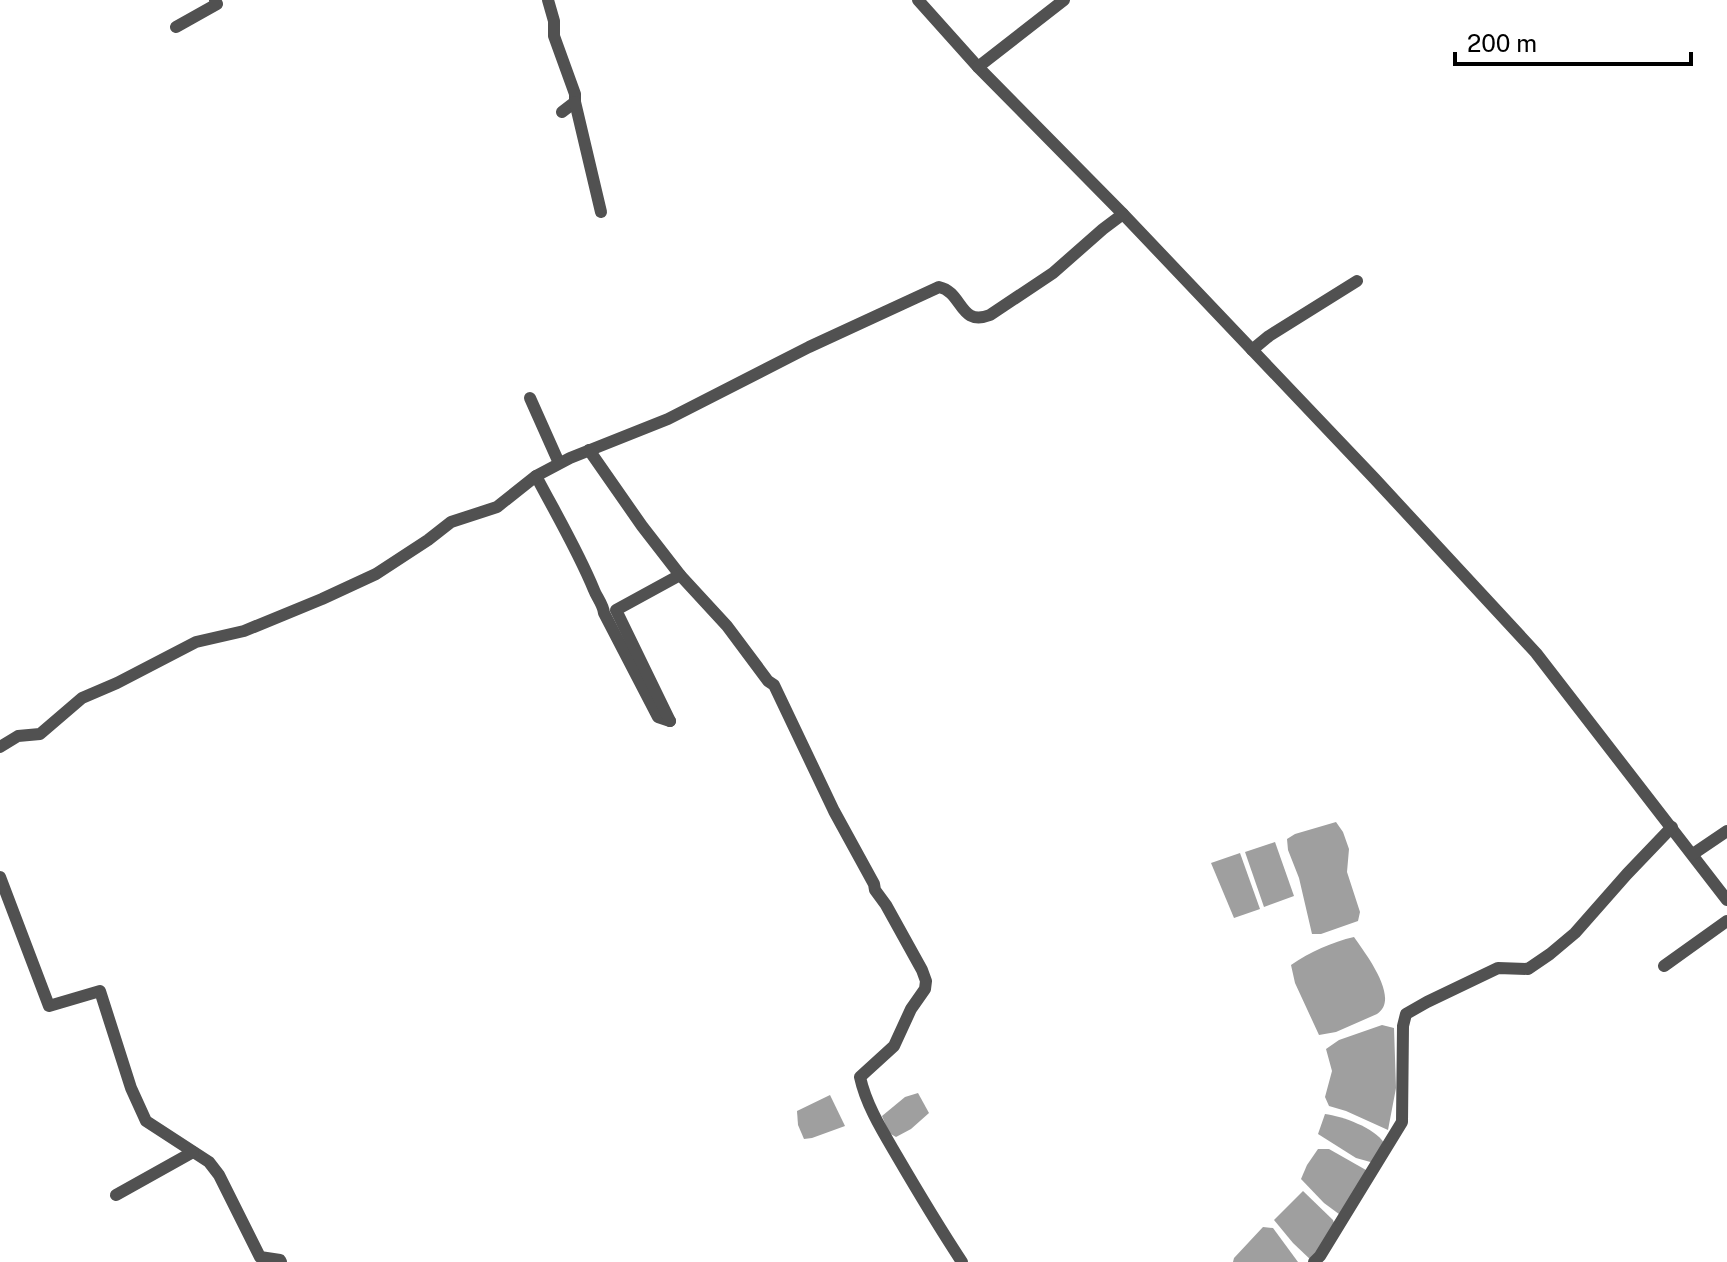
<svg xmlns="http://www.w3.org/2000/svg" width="1727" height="1262" font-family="'Public Sans',sans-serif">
	<rect width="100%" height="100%" fill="#fff"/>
	<!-- water -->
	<g fill="#9f9f9f">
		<path d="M 1336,822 L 1343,832 L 1349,849 L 1347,872 L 1360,912 L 1358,921 L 1321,934 L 1312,934 L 1299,878 L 1288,850 L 1287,839 L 1295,834 Z"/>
		<path d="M 1275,842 L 1294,896 L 1264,907 L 1245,852 Z"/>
		<path d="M 1240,853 L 1260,909 L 1234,918 L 1211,863 Z"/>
		<path d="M 1354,937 C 1365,953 1401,999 1377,1014 L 1336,1032 L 1319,1035 L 1295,983 L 1291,965 C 1310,952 1332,942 1354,937 Z"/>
		<path d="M 1382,1025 L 1394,1028 L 1396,1088 L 1388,1130 L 1346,1111 L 1329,1106 L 1325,1097 L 1332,1071 L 1326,1049 L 1339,1040 Z"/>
		<path d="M 918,1093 L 929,1113 L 911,1129 L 896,1137 L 889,1133 L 882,1116 L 905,1097 Z"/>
		<path d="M 830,1095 L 845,1126 L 812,1138 L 804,1139 L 798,1125 L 797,1111 Z"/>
		<path d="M 1325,1114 C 1342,1116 1375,1128 1384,1143 L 1374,1163 L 1356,1158 L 1318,1134 Z"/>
		<path d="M 1318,1149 L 1329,1149 L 1373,1174 L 1343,1217 L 1324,1203 L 1301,1179 L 1307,1165 Z"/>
		<path d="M 1303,1191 L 1333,1220 L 1337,1232 L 1313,1262 L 1293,1243 L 1274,1220 Z"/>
		<path d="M 1263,1227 L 1273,1228 L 1298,1262 L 1233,1262 L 1234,1258 Z"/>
	</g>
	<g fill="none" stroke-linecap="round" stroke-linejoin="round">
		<!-- minor -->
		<g stroke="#515151" stroke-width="12">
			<path d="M 548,0 L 554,21 L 554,36 L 575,94 L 575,102 L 562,112"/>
			<path d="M 918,0 L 978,67 L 1123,214 L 1374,478 L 1536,653 L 1727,900"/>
			<path d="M 176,27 L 217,4 L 215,0"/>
			<path d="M 978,67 L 1064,0"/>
			<path d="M 575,102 L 601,212"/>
			<path d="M 1252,350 L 1269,336 L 1357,281"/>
			<path d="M 530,398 L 559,463"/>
			<path d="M 589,450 L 642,526 L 680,575 L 727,626 L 768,681 L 774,685 L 834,811 L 874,884 L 875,890 L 886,905 L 922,970 L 926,981 L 925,989 L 911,1009 L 894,1046 L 860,1077 C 866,1105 883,1132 897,1156 C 918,1192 939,1227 962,1262"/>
			<path d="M 536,476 C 556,514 578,551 594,590 C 597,598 603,604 604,613 L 658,717 L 670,721"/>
			<path d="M 670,721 L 616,610 L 680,575"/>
			<path d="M 0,747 L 18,736 L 40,734 L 82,698 L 117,683 L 196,642 L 244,631 L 322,599 L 376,574 L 428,540 L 451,522 L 497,507 L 536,476 L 570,458 L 668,419 L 809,347 L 939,287 C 963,292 959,327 990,315 L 1053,273 L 1103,229 L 1123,214"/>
			<path d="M 1693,854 L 1727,831"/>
			<path d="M 0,877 L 49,1006 L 100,991 L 131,1088 L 146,1121 L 209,1162 L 219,1175 L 260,1257 L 280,1260 L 281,1262"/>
			<path d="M 1664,966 L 1727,921"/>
			<path d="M 116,1195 L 193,1152"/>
			<path d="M 1314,1262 L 1320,1256 L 1402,1122 L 1403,1026 L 1406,1014 L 1427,1002 L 1498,968 L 1528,969 L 1550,954 L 1575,933 L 1627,874 L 1672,827"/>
		</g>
	</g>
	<!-- scale -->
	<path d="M1455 52v12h236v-12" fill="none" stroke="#000000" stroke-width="4"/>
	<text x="1467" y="52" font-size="24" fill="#000000" stroke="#ffffff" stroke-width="6" paint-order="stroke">200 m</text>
</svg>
